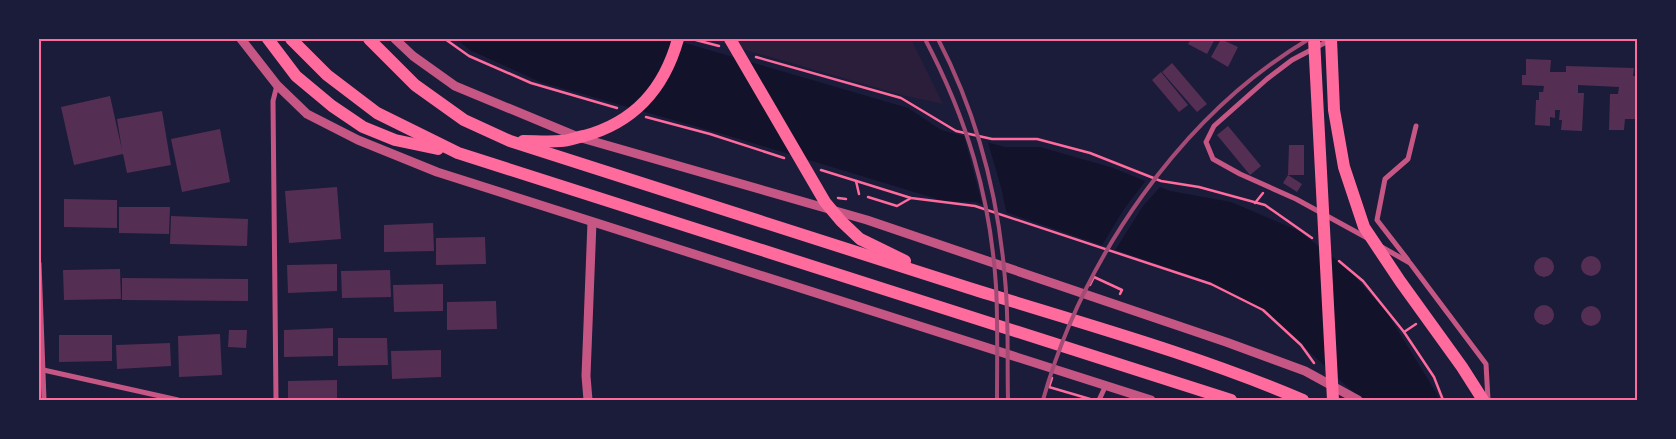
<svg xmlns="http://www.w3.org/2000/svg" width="1676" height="439" font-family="Lato,sans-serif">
	<rect width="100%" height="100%" fill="#1b1b3a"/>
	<!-- green -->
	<path fill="#2a1e3b" d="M 708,39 L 911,39 L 943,104 L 902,95 Z"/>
	<!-- water -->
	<path fill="#12122b" d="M 456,39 L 671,39 L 908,108 L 941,130 L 1005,147 L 1040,147 L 1113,168 L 1170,191 L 1231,202 L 1299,231 L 1349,270 L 1387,313 L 1437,394 L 1439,400 L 1357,400 L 1353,392 L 1263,309 L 1210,282 L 976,202 L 944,201 L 733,137 L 540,82 L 470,50 Z"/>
	<!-- pier -->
	<g fill="#1b1b3a">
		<path d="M 963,133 L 987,139 L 1001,187 L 1007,215 L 983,207 Z"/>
		<path d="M 1147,179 L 1162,185 L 1143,206 L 1114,252 L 1101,247 L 1124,209 Z"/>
	</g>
	<!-- building -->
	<g fill="#542f53">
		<path d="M 1191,39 L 1215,39 L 1207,54 L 1188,44 Z"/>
		<path d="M 1221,39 L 1238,47 L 1228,67 L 1211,57 Z"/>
		<path d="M 1526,59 L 1551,60 L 1550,72 L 1566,72 L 1566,66 L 1634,68 L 1633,76 L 1637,76 L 1637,119 L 1625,119 L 1624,130 L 1609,130 L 1610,94 L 1618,94 L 1619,87 L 1578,85 L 1578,93 L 1584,93 L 1582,131 L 1561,130 L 1562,120 L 1559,120 L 1560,110 L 1555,110 L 1555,118 L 1550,117 L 1550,126 L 1535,125 L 1536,100 L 1539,100 L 1539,92 L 1543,92 L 1544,86 L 1522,85 L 1522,75 L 1526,75 Z"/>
		<path d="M 1172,63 L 1207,104 L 1197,112 L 1162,72 Z"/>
		<path d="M 1161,72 L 1188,105 L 1179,112 L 1152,80 Z"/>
		<path d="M 110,96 L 122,150 L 117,119 L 162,111 L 171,165 L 127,173 L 123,154 L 74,165 L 61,107 Z"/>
		<path d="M 1228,126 L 1261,166 L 1250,175 L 1217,135 Z"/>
		<path d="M 220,129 L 230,182 L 182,192 L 171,139 Z"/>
		<path d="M 1289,145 L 1304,145 L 1304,175 L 1288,175 Z"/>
		<path d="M 1288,175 L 1302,184 L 1297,192 L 1283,183 Z"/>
		<path d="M 337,187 L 341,239 L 289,243 L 285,191 Z"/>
		<path d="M 64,199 L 117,200 L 117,228 L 64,227 Z"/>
		<path d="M 119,207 L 170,207 L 169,234 L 119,233 Z"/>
		<path d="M 171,216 L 248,219 L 247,246 L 170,244 Z"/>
		<path d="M 433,223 L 434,251 L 384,252 L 384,225 Z"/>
		<path d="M 485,237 L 486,264 L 436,265 L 436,238 Z"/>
		<circle cx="1591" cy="266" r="10"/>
		<circle cx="1544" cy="267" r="10"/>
		<path d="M 337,264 L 337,291 L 288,293 L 287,265 Z"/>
		<path d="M 120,269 L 121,299 L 64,300 L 63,270 Z"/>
		<path d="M 390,270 L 391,297 L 342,298 L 341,271 Z"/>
		<path d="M 122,278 L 248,279 L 248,301 L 122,300 Z"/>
		<path d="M 443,284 L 443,311 L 394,312 L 393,285 Z"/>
		<path d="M 496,301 L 497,329 L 447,330 L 447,302 Z"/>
		<circle cx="1544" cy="315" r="10"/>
		<circle cx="1591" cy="316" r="10"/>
		<path d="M 333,328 L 333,356 L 284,357 L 284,330 Z"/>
		<path d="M 229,330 L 247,330 L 246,348 L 228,347 Z"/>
		<path d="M 220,334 L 222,375 L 179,377 L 178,336 Z"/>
		<path d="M 59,335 L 112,335 L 112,361 L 59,362 Z"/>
		<path d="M 338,338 L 387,338 L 388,365 L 338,366 Z"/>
		<path d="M 170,343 L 171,366 L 117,369 L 116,345 Z"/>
		<path d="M 441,350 L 441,377 L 392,379 L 391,351 Z"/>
		<path d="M 337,380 L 337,400 L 288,400 L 288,381 Z"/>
		<path d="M 389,398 L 389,400 L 340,400 L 340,399 Z"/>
	</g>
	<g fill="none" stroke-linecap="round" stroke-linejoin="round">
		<!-- path -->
		<g stroke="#ff6b9d" stroke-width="2.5">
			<path d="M 445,39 L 469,56 L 531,83 L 617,108"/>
			<path d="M 692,39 L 719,46"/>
			<path d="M 756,57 L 901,98 L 956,131 L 992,139 L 1037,139 L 1090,153 L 1161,181 L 1199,187 L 1265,205 L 1312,238"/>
			<path d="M 646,117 L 710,134 L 784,158"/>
			<path d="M 821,170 L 911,198 L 975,206 L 1211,284 L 1263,310 L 1301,345 L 1314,363"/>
			<path d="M 856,181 L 859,194"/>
			<path d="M 868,197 L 897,206 L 911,198"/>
			<path d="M 838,198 L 846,199"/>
			<path d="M 1255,203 L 1263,193"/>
			<path d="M 1339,261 L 1363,281 L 1404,332 L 1434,377 L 1443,400"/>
			<path d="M 1090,285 L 1094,277 L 1122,290 L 1120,294"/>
			<path d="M 1404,332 L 1416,324"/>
			<path d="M 1052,378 L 1049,387 L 1090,399"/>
		</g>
		<!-- minor -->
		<g stroke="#c65784" stroke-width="5">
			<path d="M 1330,40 L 1292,60 L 1267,79 L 1214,126 L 1206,142 L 1213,159 L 1240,174 L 1296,199 L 1369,239"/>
			<path d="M 1380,246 L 1410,263 L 1486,364 L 1488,400"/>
			<path d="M 1408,260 L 1377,220 L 1385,179 L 1408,159 L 1416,126"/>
			<path d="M 39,263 L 44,400"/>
			<path d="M 39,369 L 178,400"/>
			<path d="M 276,400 L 273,101 L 277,85"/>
			<path d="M 1099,400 L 1106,385"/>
		</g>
		<!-- tertiary -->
		<g stroke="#c65784" stroke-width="9">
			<path d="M 241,39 L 277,85 L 307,114 L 358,140 L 437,172 L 1151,400"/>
			<path d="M 395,39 L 413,56 L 455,86 L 578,137 L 867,220 L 1226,342 L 1305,371 L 1358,400"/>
			<path d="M 588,400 L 586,376 L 592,222"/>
		</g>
		<!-- trunk -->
		<g stroke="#ff6b9d" stroke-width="12">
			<path d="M 268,39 L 296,76 L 332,106 L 363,127 L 395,140 L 438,149"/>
			<path d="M 291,39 L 327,75 L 377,113 L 458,153 L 1231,400"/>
			<path d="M 369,39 L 415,85 L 464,120 L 510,141 C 663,191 816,240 969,288 C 1081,323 1195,354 1303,400"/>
			<path d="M 730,39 L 825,202 L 841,221 L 860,239 L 905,261"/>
			<path d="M 1314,39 L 1333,400"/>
			<path d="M 1331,39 L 1334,110 L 1344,167 L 1364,227 L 1400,281 L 1462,367 L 1483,400"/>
			<path d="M 523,141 C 535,141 549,142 561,141 C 569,141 577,137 584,136 C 635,122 664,89 678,39"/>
		</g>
		<!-- rail -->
		<g stroke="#a44b75" stroke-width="4">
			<path d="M 925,39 C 967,119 990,195 996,286 C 998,324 997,362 997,400"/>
			<path d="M 938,39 C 977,114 998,194 1005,279 C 1009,319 1007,360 1008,400"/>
			<path d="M 1043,400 C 1083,258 1181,115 1309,39"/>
		</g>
	</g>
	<!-- border -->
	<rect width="1676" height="439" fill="none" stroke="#1b1b3a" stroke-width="80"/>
	<rect x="40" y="40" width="1596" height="359" fill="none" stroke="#ff6b9d" stroke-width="2"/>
</svg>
